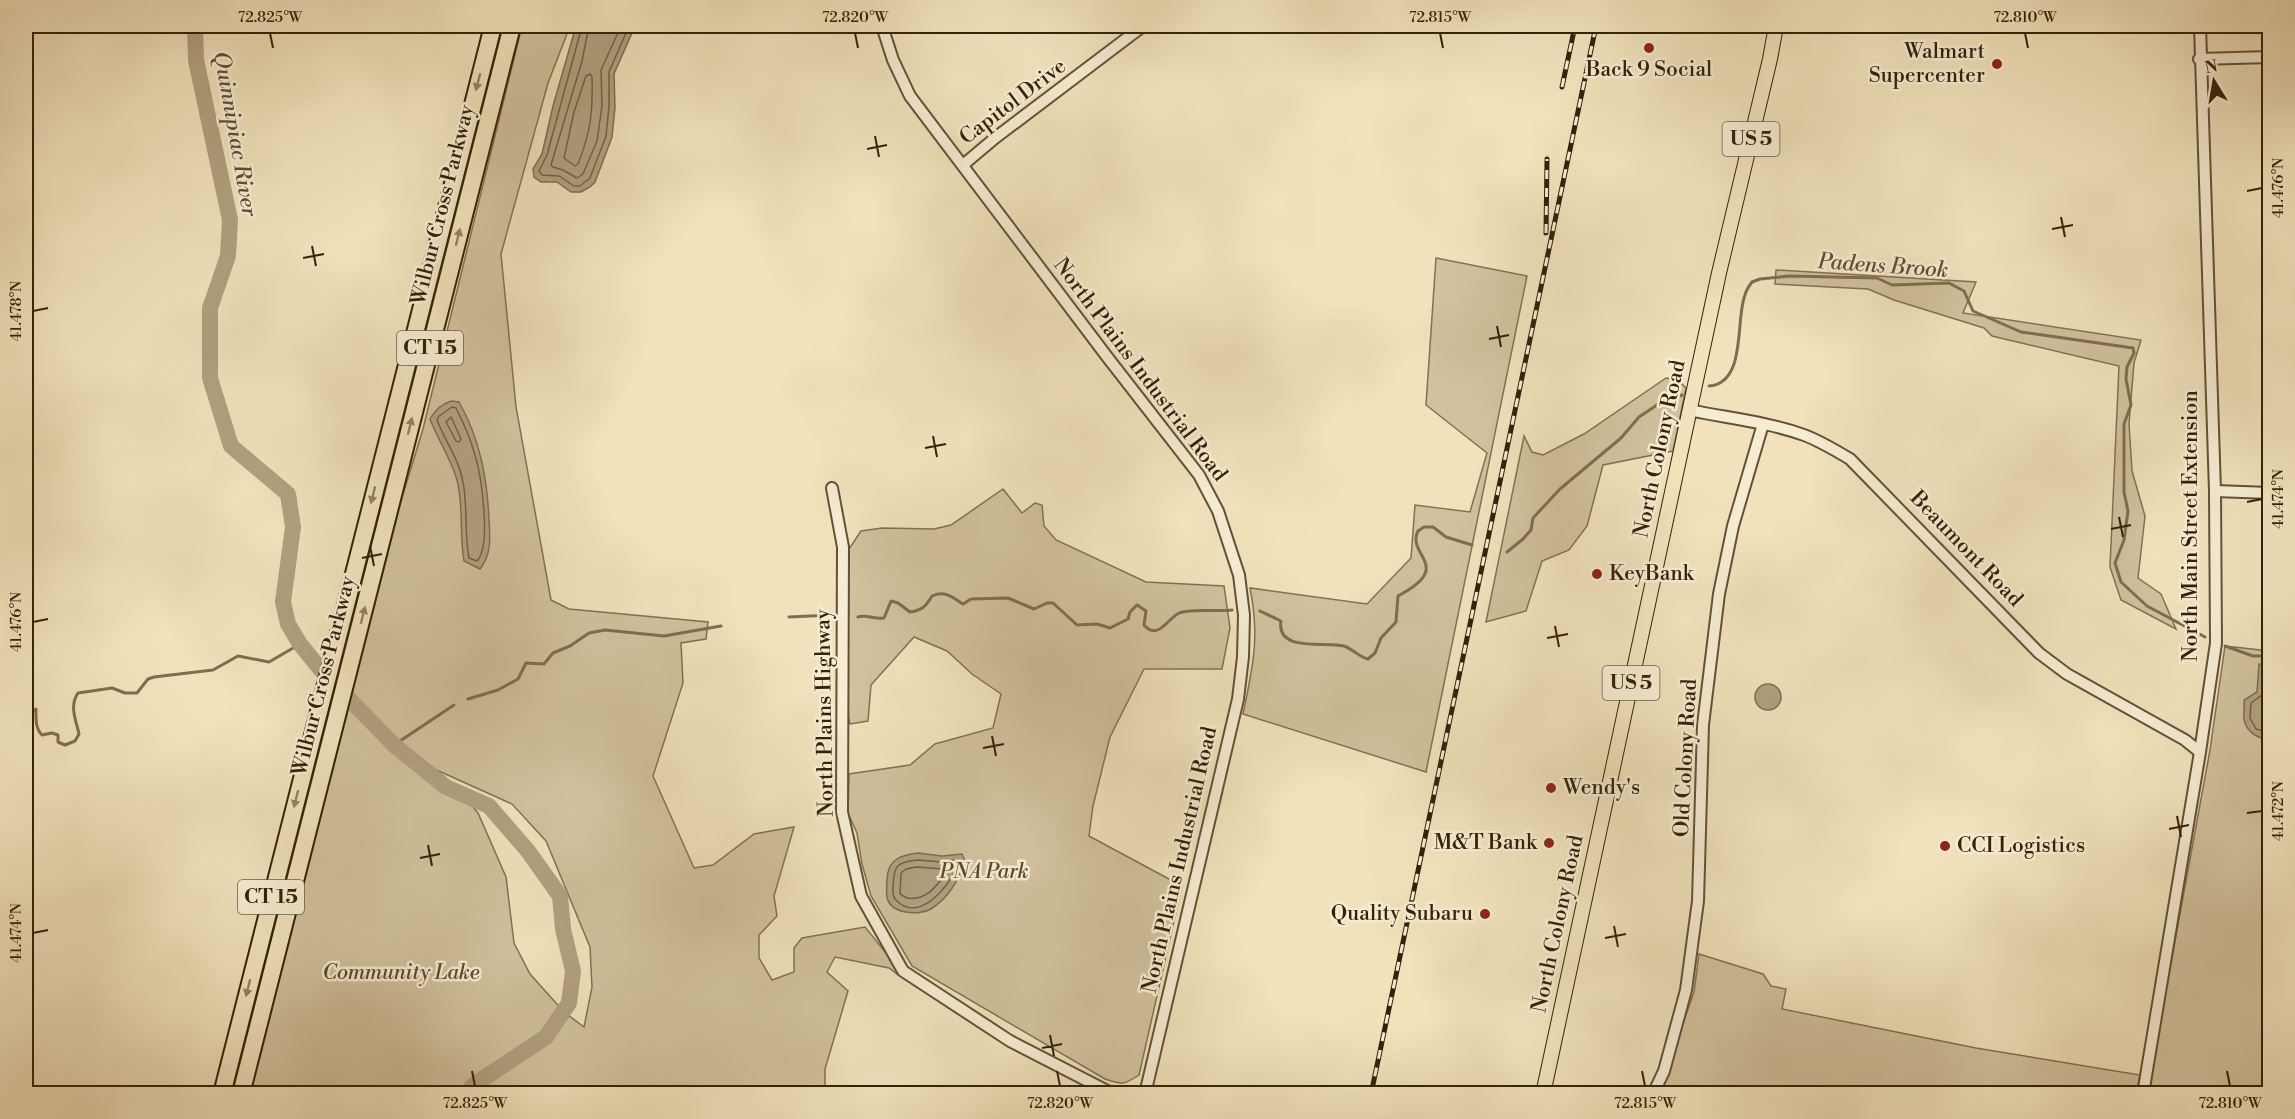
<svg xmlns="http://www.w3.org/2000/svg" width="2295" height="1119" font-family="'Libre Bodoni',serif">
	<rect width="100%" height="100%" fill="#f1e2bc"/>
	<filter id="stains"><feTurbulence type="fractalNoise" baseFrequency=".00333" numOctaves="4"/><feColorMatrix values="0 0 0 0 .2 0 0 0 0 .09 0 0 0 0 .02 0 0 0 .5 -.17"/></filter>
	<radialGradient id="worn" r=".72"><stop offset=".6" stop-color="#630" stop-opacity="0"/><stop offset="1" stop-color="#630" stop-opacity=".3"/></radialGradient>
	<!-- green -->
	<g fill="#d1c19d" stroke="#837152" stroke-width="1.5" fill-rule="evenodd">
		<path d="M 522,26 L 570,26 L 548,83 L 501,254 L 516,407 L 551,600 L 569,609 L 708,622 L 706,639 L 681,643 L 683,683 L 653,776 L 694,868 L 713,865 L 754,834 L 794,827 L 774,896 L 777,916 L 759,935 L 759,958 L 772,980 L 794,972 L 794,948 L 802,938 L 865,927 L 895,964 L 897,974 L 889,968 L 835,957 L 827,972 L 848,991 L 825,1069 L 825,1093 L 250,1094 L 401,501 L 423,429 ZM 421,763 L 512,804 L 546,841 L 590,947 L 592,987 L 584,1027 L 564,1012 L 530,974 L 514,943 L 506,877 L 478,813 L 457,787 L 426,770 Z"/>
		<path d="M 1436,258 L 1527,276 L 1426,772 L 1243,714 C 1253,666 1260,637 1250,588 L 1367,604 L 1411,558 L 1415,505 L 1470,512 L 1487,453 L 1426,405 Z"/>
		<path d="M 1776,270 L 1976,282 L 1963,313 L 2141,340 L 2134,363 L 2129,424 L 2132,471 L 2145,516 L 2138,578 L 2161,594 L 2176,629 L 2121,600 L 2110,567 L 2119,366 L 1992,336 L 1984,328 L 1894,300 L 1868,289 L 1775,284 Z"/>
		<path d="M 1666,378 L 1679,381 L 1686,388 L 1673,451 L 1603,465 L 1587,526 L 1569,550 L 1542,561 L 1526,611 L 1486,622 L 1524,436 L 1532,452 L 1543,455 L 1584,434 Z"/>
		<path d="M 1003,489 L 1022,513 L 1035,503 L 1042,505 L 1044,526 L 1056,540 L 1146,582 L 1224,586 L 1230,628 L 1222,669 L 1144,669 L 1110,737 L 1093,806 L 1089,836 L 1182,886 L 1139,1075 C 1124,1085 1122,1085 1105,1079 L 912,966 L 871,896 L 862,864 L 857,833 L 848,813 L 849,774 L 910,765 L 935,744 L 993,728 L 1001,694 L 972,674 L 947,651 L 914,637 L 871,685 L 868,721 L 850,724 L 847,711 L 849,549 L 861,531 L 882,528 L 934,529 L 951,525 Z"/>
		<path d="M 2225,646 L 2269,651 L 2269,1093 L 2147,1094 L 2210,750 Z"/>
		<path d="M 1699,954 L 1763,974 L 1771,986 L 1786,989 L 1782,1009 L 1976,1048 L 2140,1075 L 2136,1094 L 1658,1094 L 1694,992 Z"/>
	</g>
	<!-- water -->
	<g fill="#b1a07f" stroke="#7f6d4f" stroke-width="1.5">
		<path d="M 576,26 L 635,26 L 614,74 L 615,107 L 612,137 L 595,182 L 590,187 L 581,192 L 571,192 L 557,182 L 541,182 L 534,177 L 533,169 L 542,154 L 553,106 Z"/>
		<path d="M 451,401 L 459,402 C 480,439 487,478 489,519 C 490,537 492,554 480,569 L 464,561 C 459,535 464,506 457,480 C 451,459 438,440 430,419 C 435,410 442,404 451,401 Z"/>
		<path d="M 2259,664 L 2269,665 L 2269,739 C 2258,739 2246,732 2244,719 C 2243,713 2245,706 2244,700 L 2257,692 Z"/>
		<circle cx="1768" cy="697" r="13"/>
		<path d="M 918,853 L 942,856 L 962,854 L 965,861 C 959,880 948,898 931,909 C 919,916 890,914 887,897 C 886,892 887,884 887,879 C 888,859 901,855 918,853 Z"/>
	</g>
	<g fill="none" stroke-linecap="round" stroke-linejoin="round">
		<!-- shore -->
		<g stroke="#736044" stroke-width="1.5">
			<path d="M 582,26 L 547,155 L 539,171 L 542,175 L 559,176 L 574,186 L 580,186 L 590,178 L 606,136 L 609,106 L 609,72 L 629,26"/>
			<path d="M 589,26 L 582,61 L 551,165 L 553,167 L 563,170 L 577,178 L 583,174 L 597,141 L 602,106 L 601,70 L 621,26"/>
			<path d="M 590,74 L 592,77 C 593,112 591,131 578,164 L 575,166 L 564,158 L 574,112 L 586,76 Z"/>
			<path d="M 452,407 L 456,408 C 463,422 470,437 474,452 C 481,473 492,545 477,561 L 469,558 C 464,533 468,507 463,482 C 459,459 445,441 437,420 L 439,416 Z"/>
			<path d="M 451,417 L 461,439 L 459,442 L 456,441 L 446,422 Z"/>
			<path d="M 2270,670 L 2265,673 L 2262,695 L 2251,703 L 2250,718 L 2256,729 L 2270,733"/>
			<path d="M 917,860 L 942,862 L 955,860 L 958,863 C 952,884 919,925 896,900 C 892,896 893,892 893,887 C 894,866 896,862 917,860 Z"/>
			<path d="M 916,867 L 943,869 L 946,873 C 936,887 926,901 907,898 L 900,894 L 901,873 L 906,869 Z"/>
		</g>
		<!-- stream -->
		<g stroke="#7f6d4f" stroke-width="3">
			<path d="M 1709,386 C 1747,383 1735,320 1745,295 C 1746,291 1749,286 1752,282 L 1760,279 L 1789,276 L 1877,278 L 1892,285 L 1949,283 L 1964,291 L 1973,311 L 2021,332 L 2133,348 L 2134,353 L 2127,367 L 2126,379 L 2131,405 L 2124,424 L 2124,492 L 2128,511 L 2124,540 L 2115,563 L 2121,582 L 2147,606 L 2205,637"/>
			<path d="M 1507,552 L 1523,539 L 1531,530 L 1533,518 L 1560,489 L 1621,438 L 1639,417 L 1657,405 L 1682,395"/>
			<path d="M 1260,611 L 1281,621 C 1276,653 1326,641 1344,646 C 1353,649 1359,657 1368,659 L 1375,653 L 1381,638 L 1396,622 L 1398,596 C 1455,566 1406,556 1418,531 L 1424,527 L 1433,527 L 1446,537 L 1472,545"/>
			<path d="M 789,617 L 831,615"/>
			<path d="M 858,617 C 868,614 874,620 884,618 L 891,601 L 898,603 L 910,612 C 923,610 926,606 932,596 C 945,590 952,597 963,604 L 971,599 L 1008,598 L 1034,609 L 1047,603 L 1053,603 L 1077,625 L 1097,624 L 1110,628 L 1128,619 L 1130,612 L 1137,605 L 1146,611 L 1144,625 C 1158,641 1167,619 1179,613 C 1190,608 1218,612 1232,610"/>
			<path d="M 2225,646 L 2253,656 L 2270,656"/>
			<path d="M 468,699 L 498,690 L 518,679 L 526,663 L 544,664 L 553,653 L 570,646 L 589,633 L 605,630 L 664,636 L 721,626"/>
			<path d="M 26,715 L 36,709 C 36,718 35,728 42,735 L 52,733 L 58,735 L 58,742 L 65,745 L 75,741 L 79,734 C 76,720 69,706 78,693 L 112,688 L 125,693 L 137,693 L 148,679 L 154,677 L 213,670 L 238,656 L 269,662 L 300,644"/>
			<path d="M 394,745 L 454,705"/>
		</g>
		<!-- river -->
		<path stroke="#b1a07f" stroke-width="16" d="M 195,26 L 196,60 L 230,220 L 228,256 L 210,308 L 210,378 L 231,446 L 288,494 L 293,527 L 283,602 L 288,624 L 300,644 L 321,670 L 394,745 L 446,787 L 489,806 L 528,851 L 560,896 L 563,929 L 573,971 L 569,1003 L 546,1037 L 472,1086 L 470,1094"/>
		<defs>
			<g id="minor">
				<path d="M 882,26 L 893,60 L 910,96 L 1108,358 L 1199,475 L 1218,511 L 1239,575 L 1244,615 L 1243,657 L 1238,699 L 1145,1094"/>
				<path d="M 2199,59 L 2270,57"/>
				<path d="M 963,165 L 995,138 L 1143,26"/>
				<path d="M 1689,410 C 1727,418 1768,422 1804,435 C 1820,441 1835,450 1850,459 L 2039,653 L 2067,674 L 2185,740 L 2200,752"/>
				<path d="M 832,488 L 843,547 L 842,812 L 861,896 L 903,971 L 1010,1041 L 1113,1094"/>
				<path d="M 2215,491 L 2270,493"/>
				<path d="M 1653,1094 L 1664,1071 L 1686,990 L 1698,901 L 1703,725 L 1719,594 L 1733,526 L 1763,424"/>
				<path d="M 2143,1094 L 2200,752 L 2216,643 L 2215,491 L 2200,26"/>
			</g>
			<path id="major" d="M 1543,1094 L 1719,273 L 1770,59 L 1776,26"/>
			<g id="highway">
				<path d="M 222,1094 L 493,26"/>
				<path d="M 241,1094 L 512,26"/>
			</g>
		</defs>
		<!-- minor casing -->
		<use href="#minor" stroke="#645135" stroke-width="14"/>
		<!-- major casing -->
		<use href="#major" stroke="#352108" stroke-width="16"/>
		<!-- highway casing -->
		<use href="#highway" stroke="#352108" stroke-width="20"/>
		<!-- minor -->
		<use href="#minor" stroke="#f6ecd3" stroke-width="10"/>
		<!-- major -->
		<use href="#major" stroke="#f1e2bc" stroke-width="14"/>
		<!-- highway -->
		<use href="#highway" stroke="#f1e2bc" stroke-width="16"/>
		<defs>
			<g id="rail">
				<path d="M 1562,87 L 1575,26"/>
				<path d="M 1546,233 L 1547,159"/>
				<path d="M 1371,1094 L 1596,26"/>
			</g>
		</defs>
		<!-- rail casing -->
		<use href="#rail" stroke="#352108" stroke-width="5"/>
		<!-- rail -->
		<use href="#rail" stroke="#f6ecd3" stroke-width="3" stroke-dasharray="9" stroke-linecap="butt"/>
	</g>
	<!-- one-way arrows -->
	<defs><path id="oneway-solid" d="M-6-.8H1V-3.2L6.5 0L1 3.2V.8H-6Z" transform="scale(1.5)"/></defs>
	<g fill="#938262">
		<use href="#oneway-solid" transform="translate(478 82) rotate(105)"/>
		<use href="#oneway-solid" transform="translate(458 237) rotate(-76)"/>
		<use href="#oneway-solid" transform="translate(410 426) rotate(-76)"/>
		<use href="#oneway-solid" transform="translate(373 495) rotate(104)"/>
		<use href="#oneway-solid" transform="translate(363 615) rotate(-76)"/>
		<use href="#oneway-solid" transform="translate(296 799) rotate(104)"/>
		<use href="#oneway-solid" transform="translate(248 988) rotate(104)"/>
	</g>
	<!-- ticks -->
	<path fill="none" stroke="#352108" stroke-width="2" d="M 270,33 L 273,48M 855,33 L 858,48M 1440,33 L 1443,48M 2025,33 L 2028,48M 875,136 L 879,157M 867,149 L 887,145M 2247,191 L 2262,188M 2061,217 L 2065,237M 2052,229 L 2073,225M 312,246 L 316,266M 303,258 L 324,254M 33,311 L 48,308M 1497,326 L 1501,347M 1489,339 L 1509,335M 933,436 L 937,457M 925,448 L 946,444M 2247,502 L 2262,499M 2119,517 L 2123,537M 2111,529 L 2131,525M 370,546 L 374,566M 362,558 L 382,554M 33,622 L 48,619M 1555,626 L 1559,647M 1547,638 L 1568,634M 992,736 L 996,756M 983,748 L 1004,744M 2247,813 L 2262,811M 2177,816 L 2181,837M 2169,829 L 2189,825M 428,845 L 432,866M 420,858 L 440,854M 1614,926 L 1618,947M 33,933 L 48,930M 1605,938 L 1626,934M 1050,1035 L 1054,1056M 1042,1048 L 1062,1044M 472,1071 L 475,1086M 1057,1071 L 1060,1086M 1642,1071 L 1645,1086M 2227,1071 L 2230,1086"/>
	<!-- markers -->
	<g fill="#8f2418" stroke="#f6ecd3" stroke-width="2">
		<circle cx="1649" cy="48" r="6"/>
		<circle cx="1997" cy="64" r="6"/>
		<circle cx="1597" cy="574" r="6"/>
		<circle cx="1551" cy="788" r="6"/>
		<circle cx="1549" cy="843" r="6"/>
		<circle cx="1945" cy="846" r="6"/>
		<circle cx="1485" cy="914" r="6"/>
	</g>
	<g text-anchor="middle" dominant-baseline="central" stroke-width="5" stroke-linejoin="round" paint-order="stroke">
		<!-- shield labels -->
		<g fill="#f6ecd3" stroke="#6f5e45" stroke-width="1.5">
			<rect x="1722.5" y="122" width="57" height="34" rx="4.5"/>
			<rect x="397" y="331" width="66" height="34" rx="4.5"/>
			<rect x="1602.5" y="666" width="57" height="34" rx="4.5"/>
			<rect x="238" y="880" width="66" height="34" rx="4.5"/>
		</g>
		<g font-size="20" font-weight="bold" fill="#352108">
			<text x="1751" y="139">US 5</text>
			<text x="430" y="348">CT 15</text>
			<text x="1631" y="683">US 5</text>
			<text x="271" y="897">CT 15</text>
		</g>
		<!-- poi labels -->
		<g font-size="21" fill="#352108" stroke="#f6ecd3" text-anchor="end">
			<text x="1985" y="52">Walmart<tspan x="1985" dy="24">Supercenter</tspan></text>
			<text x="1649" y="70" text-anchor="middle">Back 9 Social</text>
			<text x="1609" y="574" text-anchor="start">KeyBank</text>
			<text x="1563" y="788" text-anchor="start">Wendy's</text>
			<text x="1537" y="843">M&amp;T Bank</text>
			<text x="1957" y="846" text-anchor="start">CCI Logistics</text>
			<text x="1473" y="914">Quality Subaru</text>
		</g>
		<!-- street labels -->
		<g font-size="21" fill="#352108" stroke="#f6ecd3">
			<text transform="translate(1013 102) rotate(-37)">Capitol Drive</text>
			<text transform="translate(443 205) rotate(-76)">Wilbur Cross Parkway</text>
			<text transform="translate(1140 370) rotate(53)">North Plains Industrial Road</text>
			<text transform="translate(1660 449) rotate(-78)">North Colony Road</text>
			<text transform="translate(2191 526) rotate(-90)">North Main Street Extension</text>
			<text transform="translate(1966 549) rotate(46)">Beaumont Road</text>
			<text transform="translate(324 676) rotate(-76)">Wilbur Cross Parkway</text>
			<text transform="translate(825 713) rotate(-91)">North Plains Highway</text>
			<text transform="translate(1686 758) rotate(-87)">Old Colony Road</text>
			<text transform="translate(1180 860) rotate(-77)">North Plains Industrial Road</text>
			<text transform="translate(1558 924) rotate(-78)">North Colony Road</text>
		</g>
		<!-- park labels -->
		<g font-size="21" font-style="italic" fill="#5c492d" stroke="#f6ecd3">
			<text x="984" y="872">PNA Park</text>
			<text x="401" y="973">Community Lake</text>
		</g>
		<!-- water labels -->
		<g font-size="22" font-style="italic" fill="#604d32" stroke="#f6ecd3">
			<text transform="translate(235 134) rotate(80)">Quinnipiac River</text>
			<text transform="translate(1883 266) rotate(4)">Padens Brook</text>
		</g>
	</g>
	<!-- margin -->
	<rect width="2295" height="1119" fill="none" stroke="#f1e2bc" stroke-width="66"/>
	<!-- north arrow -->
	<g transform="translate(2214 81) rotate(349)" stroke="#f6ecd3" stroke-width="4.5" paint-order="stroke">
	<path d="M0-4.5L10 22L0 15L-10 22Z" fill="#352108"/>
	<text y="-9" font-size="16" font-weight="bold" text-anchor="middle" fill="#352108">N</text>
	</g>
	<rect x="33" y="33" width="2229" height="1053" fill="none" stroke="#352108" stroke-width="2"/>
	<g font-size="15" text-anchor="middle" fill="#352108">
		<text x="270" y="22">72.825°W</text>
		<text x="855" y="22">72.820°W</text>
		<text x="1440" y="22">72.815°W</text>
		<text x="2025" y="22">72.810°W</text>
		<text transform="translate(2278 188) rotate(-90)" y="5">41.476°N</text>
		<text transform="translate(16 311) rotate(-90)" y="5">41.478°N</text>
		<text transform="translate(2278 499) rotate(-90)" y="5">41.474°N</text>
		<text transform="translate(16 622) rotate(-90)" y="5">41.476°N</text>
		<text transform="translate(2278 811) rotate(-90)" y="5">41.472°N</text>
		<text transform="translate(16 933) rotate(-90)" y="5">41.474°N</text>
		<text x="475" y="1108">72.825°W</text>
		<text x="1060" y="1108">72.820°W</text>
		<text x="1645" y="1108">72.815°W</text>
		<text x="2230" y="1108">72.810°W</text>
	</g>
	<rect width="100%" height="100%" filter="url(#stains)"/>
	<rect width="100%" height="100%" fill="url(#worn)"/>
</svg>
